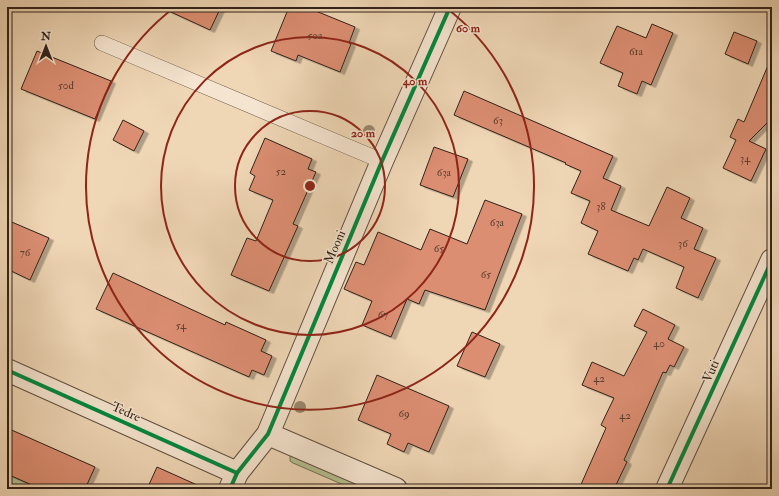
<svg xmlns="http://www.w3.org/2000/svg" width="779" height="496" font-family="'IM FELL Double Pica',serif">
	<defs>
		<filter id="shadow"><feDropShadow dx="4.5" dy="2.5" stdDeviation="0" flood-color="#0004"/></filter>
	</defs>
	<rect width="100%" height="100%" fill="#efd6b5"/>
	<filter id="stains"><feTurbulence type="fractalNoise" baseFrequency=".005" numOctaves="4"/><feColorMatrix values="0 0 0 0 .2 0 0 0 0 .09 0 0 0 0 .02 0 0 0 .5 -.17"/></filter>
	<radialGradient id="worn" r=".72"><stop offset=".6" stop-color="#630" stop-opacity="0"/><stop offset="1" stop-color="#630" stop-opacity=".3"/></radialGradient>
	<!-- green -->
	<g fill="#b5be90" stroke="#737054">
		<path d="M 290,453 L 373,489 L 353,489 L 293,463 L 290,461 Z"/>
		<path d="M 7,474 L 41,489 L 7,489 Z"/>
	</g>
	<!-- building -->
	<g fill="#dc8e72" stroke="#312218" filter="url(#shadow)">
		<path d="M 160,7 L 221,7 L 210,30 Z"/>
		<path d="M 289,7 L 306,7 L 355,27 L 349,43 L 351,44 L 340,72 L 298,55 L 296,61 L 271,51 Z"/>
		<path d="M 652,24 L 673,33 L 651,85 L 642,81 L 637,94 L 618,86 L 623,73 L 600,63 L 617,26 L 646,38 Z"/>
		<path d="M 734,32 L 757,41 L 748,64 L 725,54 Z"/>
		<path d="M 37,51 L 111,81 L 95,119 L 21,89 Z"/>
		<path d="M 772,56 L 772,118 L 749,141 L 766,149 L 751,181 L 723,168 L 736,140 L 730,137 L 738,119 L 744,122 Z"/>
		<path d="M 464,91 L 613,156 L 603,178 L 621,186 L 611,210 L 649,226 L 667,187 L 690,198 L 681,218 L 703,228 L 694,249 L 716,258 L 698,298 L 676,288 L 684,267 L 643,249 L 638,260 L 634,258 L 628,271 L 588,254 L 598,231 L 581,223 L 590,201 L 571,193 L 581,171 L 565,164 L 566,163 L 454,115 Z"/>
		<path d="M 123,120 L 144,131 L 134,151 L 113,140 Z"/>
		<path d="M 265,138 L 312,159 L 308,169 L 316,172 L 293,224 L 298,226 L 269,291 L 231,275 L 247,238 L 256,241 L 273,200 L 249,190 L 255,176 L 250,173 Z"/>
		<path d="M 434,147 L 468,159 L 453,197 L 420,185 Z"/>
		<path d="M 485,200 L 522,214 L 485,310 L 425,290 L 419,304 L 407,299 L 391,337 L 362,325 L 372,301 L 344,289 L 356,262 L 364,265 L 378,232 L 421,250 L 430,229 L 467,244 Z"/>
		<path d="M 7,220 L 49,238 L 30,280 L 7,269 Z"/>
		<path d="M 113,273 L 225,325 L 226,322 L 266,340 L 261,351 L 272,356 L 264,375 L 252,370 L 249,377 L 96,309 Z"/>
		<path d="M 643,309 L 675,325 L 668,339 L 684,347 L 674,367 L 670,365 L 666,373 L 663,372 L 624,460 L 627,462 L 614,489 L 579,489 L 606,428 L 601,425 L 614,398 L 582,385 L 592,362 L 624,376 L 647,332 L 634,326 Z"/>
		<path d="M 472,332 L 500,344 L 485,377 L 457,366 Z"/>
		<path d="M 377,375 L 449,406 L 429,452 L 408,443 L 404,452 L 387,444 L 391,434 L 358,420 Z"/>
		<path d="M 7,428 L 95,467 L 85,489 L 41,489 L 7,474 Z"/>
		<path d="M 157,467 L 206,489 L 147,489 Z"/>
	</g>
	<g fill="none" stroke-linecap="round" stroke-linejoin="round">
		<defs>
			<path id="service" d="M 102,43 L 382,161"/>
			<g id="minor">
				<path d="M 7,370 L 237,473"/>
				<path d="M 268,434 L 396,489"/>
				<path d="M 230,489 L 237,473 L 268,434 L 382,161 L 450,7"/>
				<path d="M 667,489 L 772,260"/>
			</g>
		</defs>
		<!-- service casing -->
		<use href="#service" stroke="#604f3f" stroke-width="16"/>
		<!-- minor casing -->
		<use href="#minor" stroke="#604f3f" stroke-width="24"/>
		<!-- service -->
		<use href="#service" stroke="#f5e4cf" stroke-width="15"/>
		<!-- minor -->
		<use href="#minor" stroke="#f5e4cf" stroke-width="22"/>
		<defs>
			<g id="cycleway">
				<path d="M 7,370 L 237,473"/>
				<path d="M 230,489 L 237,473 L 268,434 L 382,161 L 450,7"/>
				<path d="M 667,489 L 772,260"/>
			</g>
		</defs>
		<!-- cycleway casing -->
		<use href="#cycleway" stroke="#f5e4cf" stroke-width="6"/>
		<!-- cycleway -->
		<use href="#cycleway" stroke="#00873e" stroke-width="4"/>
	</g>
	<!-- trees -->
	<g fill="#99886f">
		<circle cx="369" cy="131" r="6"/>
		<circle cx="300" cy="407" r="6"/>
	</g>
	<!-- distance rings -->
	<g fill="none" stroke="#8f2418" stroke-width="2">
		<circle cx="310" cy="186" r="75"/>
		<circle cx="310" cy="186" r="149"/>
		<path d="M445 7A224 224 0 1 1 175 7"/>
	</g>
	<g text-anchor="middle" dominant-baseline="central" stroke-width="3" stroke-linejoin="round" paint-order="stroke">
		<!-- number labels -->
		<g font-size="11" fill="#5c3d2e">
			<text x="315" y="35">50a</text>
			<text x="636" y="51">61a</text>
			<text x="66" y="85">50d</text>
			<text x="498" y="120">63</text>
			<text x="745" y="158">34</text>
			<text x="281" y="171">52</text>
			<text x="444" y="172">63a</text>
			<text x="601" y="206">38</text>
			<text x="497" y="222">63a</text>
			<text x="683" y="243">36</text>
			<text x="439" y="248">65</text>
			<text x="25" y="252">76</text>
			<text x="486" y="274">65</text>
			<text x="383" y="314">67</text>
			<text x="181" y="325">54</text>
			<text x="659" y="343">40</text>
			<text x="599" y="378">42</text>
			<text x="404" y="413">69</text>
			<text x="625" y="415">42</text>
		</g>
		<!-- street labels -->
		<g font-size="13" fill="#312218" stroke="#f5e4cf">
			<text transform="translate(335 247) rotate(-67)">Mooni</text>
			<text transform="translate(711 371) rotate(-66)">Vuti</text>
			<text transform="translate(126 412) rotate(24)">Tedre</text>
		</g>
	</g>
	<circle cx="310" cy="186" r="6" fill="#8f2418" stroke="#f5e4cf" stroke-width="2"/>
	<g font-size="12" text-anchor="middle" font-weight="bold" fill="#8f2418" stroke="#f5e4cf" stroke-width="3" stroke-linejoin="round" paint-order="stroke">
		<text x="468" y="32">60 m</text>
		<text x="415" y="85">40 m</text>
		<text x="363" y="137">20 m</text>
	</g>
	<!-- margin -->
	<rect width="779" height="496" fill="none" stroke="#efd6b5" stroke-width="24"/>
	<rect x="8" y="8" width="763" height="480" fill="none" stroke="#312218" stroke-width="2"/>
	<rect x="12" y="12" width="755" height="472" fill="none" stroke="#312218"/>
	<!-- north arrow -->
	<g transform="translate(46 46)" stroke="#f5e4cf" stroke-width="3" paint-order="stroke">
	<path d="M0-3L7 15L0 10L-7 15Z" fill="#312218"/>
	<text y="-6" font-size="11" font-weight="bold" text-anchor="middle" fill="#312218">N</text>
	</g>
	<rect width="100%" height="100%" filter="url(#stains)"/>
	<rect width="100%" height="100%" fill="url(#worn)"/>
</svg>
